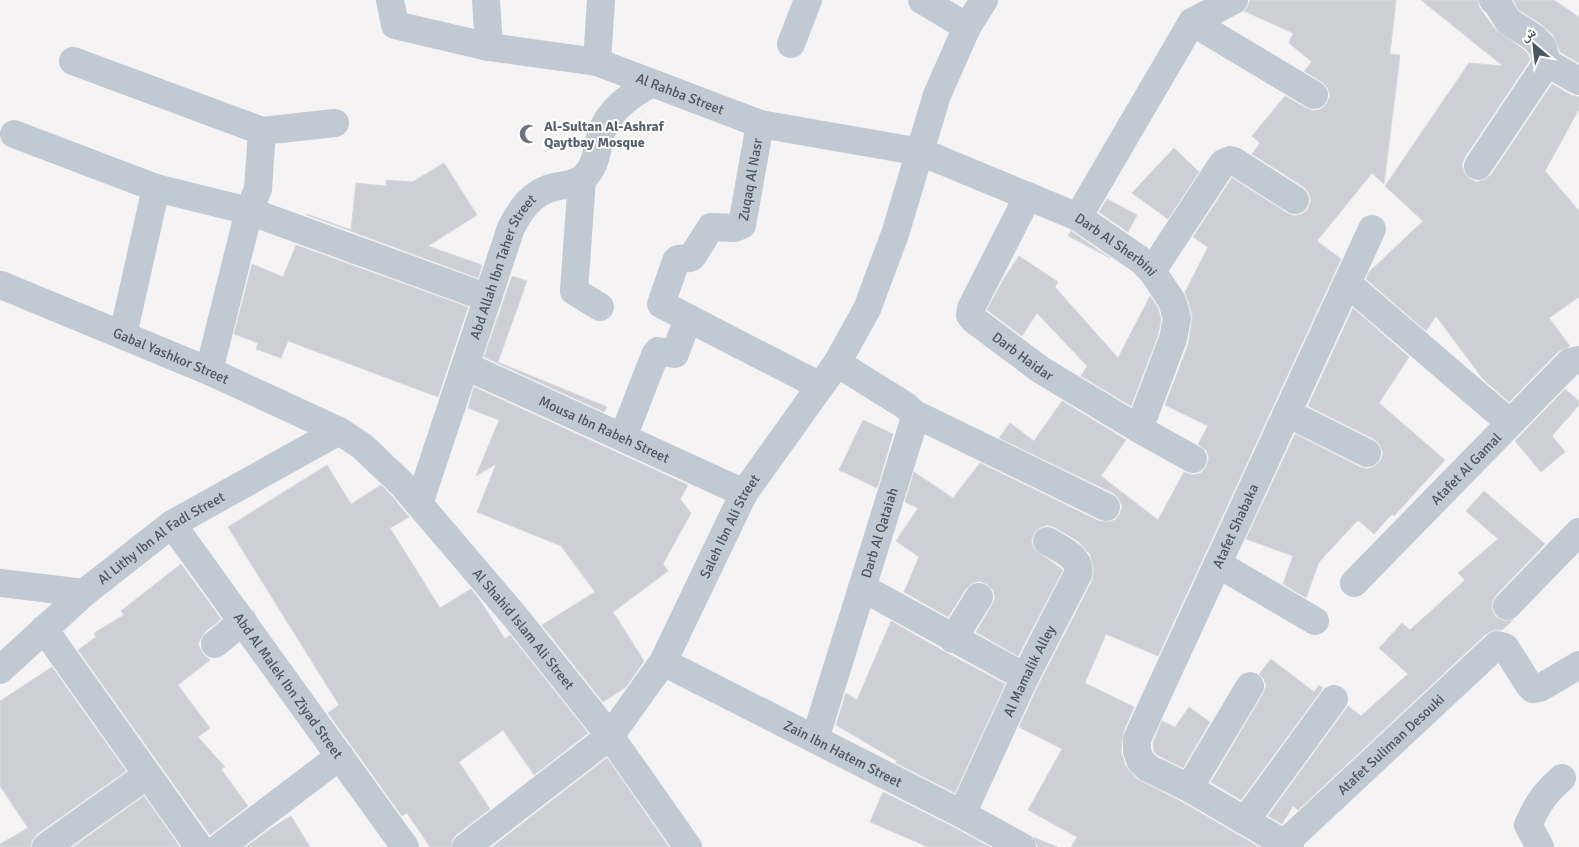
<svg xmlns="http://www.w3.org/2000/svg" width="1579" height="847" font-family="Signika,'Noto Naskh Arabic',sans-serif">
	<rect width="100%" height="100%" fill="#f5f3f3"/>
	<!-- building -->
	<g fill="#cdcfd5" stroke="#d7d9de">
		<path d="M 1250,0 L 1396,0 L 1390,54 L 1400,55 L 1384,184 L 1372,173 L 1317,241 L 1341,259 L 1158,656 L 1106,634 L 1085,683 L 1134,707 L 1123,733 L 1121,751 L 1125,765 L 1137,779 L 1182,802 L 1259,847 L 1071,847 L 1077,837 L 1028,810 L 1062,749 L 1019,727 L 1039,684 L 1092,581 L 1094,569 L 1090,554 L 1078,541 L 1054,527 L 1047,525 L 1039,528 L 1034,533 L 1031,541 L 1034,549 L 1063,570 L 1018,656 L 976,632 L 992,605 L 995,598 L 993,590 L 987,584 L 979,581 L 971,584 L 966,589 L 948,617 L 904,592 L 919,557 L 896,541 L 918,508 L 905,502 L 914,472 L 953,498 L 980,463 L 1099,521 L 1108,522 L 1115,520 L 1120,514 L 1122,506 L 1119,499 L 1113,493 L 999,438 L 1010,423 L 1034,441 L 1062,401 L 1126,440 L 1101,476 L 1158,520 L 1184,472 L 1194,475 L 1201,473 L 1206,467 L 1209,459 L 1207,451 L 1198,444 L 1208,426 L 1165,405 L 1188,345 L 1192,321 L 1192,314 L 1185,292 L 1208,247 L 1193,237 L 1232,178 L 1287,213 L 1294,216 L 1302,214 L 1308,209 L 1311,200 L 1309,193 L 1304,187 L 1252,154 L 1260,143 L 1252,136 L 1285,96 L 1306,108 L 1314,111 L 1321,109 L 1327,103 L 1330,96 L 1328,88 L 1322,82 L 1304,71 L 1312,62 L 1289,43 L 1293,33 L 1244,11 L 1247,8 Z"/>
		<path d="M 1421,0 L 1478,0 L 1479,7 L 1495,29 L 1523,49 L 1528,54 L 1530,60 L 1465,157 L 1462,164 L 1464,172 L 1470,179 L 1476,182 L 1484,180 L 1491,175 L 1552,84 L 1571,95 L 1579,97 L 1579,109 L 1545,171 L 1579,211 L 1579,297 L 1549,318 L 1570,346 L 1559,351 L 1509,402 L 1483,379 L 1436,316 L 1426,331 L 1366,279 L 1369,272 L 1423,221 L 1385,186 L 1469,63 L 1503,66 Z"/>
		<path d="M 1513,0 L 1554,0 L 1579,17 L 1579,63 L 1560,52 L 1553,35 L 1541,24 L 1519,10 Z"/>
		<path d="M 1174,148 L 1199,172 L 1168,219 L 1132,193 Z"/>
		<path d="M 444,163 L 477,215 L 428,246 L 482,265 L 478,278 L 307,215 L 307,214 L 351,230 L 356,183 L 386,186 L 386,180 L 412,182 Z"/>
		<path d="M 1107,199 L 1137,215 L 1128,232 L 1099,212 Z"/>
		<path d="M 1071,231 L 1110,258 L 1068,236 Z"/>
		<path d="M 296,245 L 468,307 L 438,397 L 288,341 L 281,358 L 256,349 L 258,343 L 234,334 L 252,264 L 283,277 Z"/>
		<path d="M 1019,256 L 1058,282 L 1055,287 L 1118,358 L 1150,296 L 1158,308 L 1161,319 L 1158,335 L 1131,406 L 1081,376 L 1087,366 L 1037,313 L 1022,336 L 987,310 L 1003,280 Z"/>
		<path d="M 512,276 L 527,281 L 498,362 L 607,407 L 604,412 L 484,357 Z"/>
		<path d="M 1353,308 L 1409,357 L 1379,403 L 1445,460 L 1394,516 L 1392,514 L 1374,534 L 1358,520 L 1319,562 L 1306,598 L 1283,584 L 1293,556 L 1246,539 L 1295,434 L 1360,467 L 1367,469 L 1375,466 L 1381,460 L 1383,453 L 1380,445 L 1374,439 L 1308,406 Z"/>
		<path d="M 474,387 L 688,485 L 680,499 L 691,513 L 663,564 L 668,571 L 613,612 L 644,661 L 626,687 L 603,702 L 542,625 L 595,592 L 561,546 L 477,512 L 496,464 L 476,476 L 499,420 L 468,408 Z"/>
		<path d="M 1565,389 L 1579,401 L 1579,405 L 1552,436 L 1565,452 L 1541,472 L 1515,441 Z"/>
		<path d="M 863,420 L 893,434 L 877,488 L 839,470 Z"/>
		<path d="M 327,465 L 351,504 L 381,485 L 391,495 L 409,517 L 390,528 L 440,608 L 471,589 L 479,599 L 505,639 L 510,635 L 588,733 L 534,775 L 503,730 L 459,762 L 490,809 L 456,835 L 452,841 L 451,847 L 430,847 L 407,813 L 402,816 L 328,713 L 339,705 L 228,527 Z"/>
		<path d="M 1484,491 L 1545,544 L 1496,595 L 1492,602 L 1492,610 L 1496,617 L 1504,621 L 1513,620 L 1502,630 L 1494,630 L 1486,634 L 1298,810 L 1293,806 L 1282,824 L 1268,816 L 1348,706 L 1361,716 L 1408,674 L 1379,648 L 1402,623 L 1410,630 L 1465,580 L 1458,573 L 1498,539 L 1466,511 Z"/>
		<path d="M 181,564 L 221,619 L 205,632 L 198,644 L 203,654 L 210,660 L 178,685 L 210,728 L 198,737 L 225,767 L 221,769 L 248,806 L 210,835 L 78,650 L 96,637 L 94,633 L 124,615 L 121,611 Z"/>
		<path d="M 891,621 L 945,652 L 1005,684 L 955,793 L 896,763 L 897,761 L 836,725 L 846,693 L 857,700 Z"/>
		<path d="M 1271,659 L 1314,692 L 1319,685 L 1323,688 L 1241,800 L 1211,782 L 1263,694 L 1266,686 L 1264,679 L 1259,674 Z"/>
		<path d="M 52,667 L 126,771 L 37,834 L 32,840 L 31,847 L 0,847 L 0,844 L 28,828 L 0,786 L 0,701 Z"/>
		<path d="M 1189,707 L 1210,722 L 1183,768 L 1157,755 L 1154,752 L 1153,742 L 1162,721 L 1175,727 Z"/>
		<path d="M 607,758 L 669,847 L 492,847 Z"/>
		<path d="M 883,792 L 955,828 L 990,847 L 928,847 L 870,822 Z"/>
		<path d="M 144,796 L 180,847 L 73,847 Z"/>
		<path d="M 291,816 L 310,847 L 246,847 L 270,829 Z"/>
		<path d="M 1033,837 L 1057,847 L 1038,847 Z"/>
	</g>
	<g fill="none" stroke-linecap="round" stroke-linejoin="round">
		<!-- minor -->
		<g stroke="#c1cad2" stroke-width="28">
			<path id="s1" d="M 390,0 L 395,25 L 489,47 L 597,62 L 760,124 L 921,152 L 1078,217 L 1142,261 L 1152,271 L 1172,301 L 1177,318 L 1173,339 L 1139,429"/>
			<path d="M 486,0 L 489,47"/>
			<path d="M 922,0 L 967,27"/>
			<path d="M 1493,0 L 1497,3 L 1508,21 L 1533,37 L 1542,46 L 1547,63 L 1579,81"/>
			<path d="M 1192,22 L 1314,95"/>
			<path d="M 791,44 L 808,0"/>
			<path d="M 73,61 L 262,131 L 335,123"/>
			<path d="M 597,62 L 601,0"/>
			<path d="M 14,134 L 156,188 L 249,211 L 488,298"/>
			<path d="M 1478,166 L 1547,63"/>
			<path d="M 582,179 L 574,291 L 600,307"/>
			<path id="s2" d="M 1028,196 L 971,308 L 970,315 L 974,320 L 1041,370 L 1139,429 L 1193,459"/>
			<path d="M 1078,217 L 1192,22 L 1234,0"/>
			<path d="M 1152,271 L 1223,163 L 1230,160 L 1234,161 L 1295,200"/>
			<path d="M 1347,283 L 1510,423"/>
			<path id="s3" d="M 1,285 L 209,371 L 339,431 L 362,446 L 402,484 L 517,619 L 610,736 L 688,847"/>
			<path d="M 688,318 L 820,386"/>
			<path d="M 123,335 L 156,188"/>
			<path id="s4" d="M 466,366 L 744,493"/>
			<path d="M 209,371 L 249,211 L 258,189 L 262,131"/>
			<path d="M 913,413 L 1106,507"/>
			<path d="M 1287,413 L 1367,453"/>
			<path id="s5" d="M 623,437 L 655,355 L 658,351 L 675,354 L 688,318 L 661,304 L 676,261 L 678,259 L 690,258 L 692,257 L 711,227 L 735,228 L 742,225 L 760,124"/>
			<path id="s6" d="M 419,504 L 511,228 C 520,210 532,192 554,187 C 564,185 574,185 583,178 C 599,165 596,143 604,126 C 614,106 633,94 652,83"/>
			<path id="s7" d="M 172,524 L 405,847"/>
			<path d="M 1218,564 L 1315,621"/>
			<path d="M 0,583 L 84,593"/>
			<path id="s8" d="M 1354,583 L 1570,362 L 1579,360"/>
			<path d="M 863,588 L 1025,677"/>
			<path d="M 1507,606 L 1579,532"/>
			<path d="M 44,629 L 199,847"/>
			<path d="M 953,639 L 979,597"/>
			<path d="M 215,644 L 243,621"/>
			<path id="s9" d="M 663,662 L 962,814 L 1022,847"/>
			<path id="s10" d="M 0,670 L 84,593 L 172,524 L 339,431"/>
			<path id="s11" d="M 815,739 L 914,421 L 913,413 L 906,406 L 837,363"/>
			<path d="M 1189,788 L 1250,686"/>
			<path id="s12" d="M 962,814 L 1025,677 L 1078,574 C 1082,557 1060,549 1047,541"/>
			<path d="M 1245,821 L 1334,699"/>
			<path id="s13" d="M 1284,844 L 1497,645 L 1505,647 L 1529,685 L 1533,689 L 1540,688 L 1579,665"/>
			<path d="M 46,847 L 147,775"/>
			<path d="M 220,847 L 340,756"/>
			<path id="s14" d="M 466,847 L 610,736 L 663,662 L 744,493 L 837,363 L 867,309 L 895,234 L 937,95 L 967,27 L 984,0"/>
			<path id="s15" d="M 1290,847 L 1189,788 L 1148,768 L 1140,760 L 1137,751 L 1137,739 L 1372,229"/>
			<path d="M 1540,847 L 1528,825 C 1538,803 1544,794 1562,778"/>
		</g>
	</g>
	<!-- icons -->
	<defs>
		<symbol id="mosque-bare" viewBox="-9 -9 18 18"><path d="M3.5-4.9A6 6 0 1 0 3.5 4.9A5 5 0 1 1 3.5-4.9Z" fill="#6b7280" stroke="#fff" stroke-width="2.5" paint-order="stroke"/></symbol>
	</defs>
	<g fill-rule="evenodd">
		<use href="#mosque-bare" x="515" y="120" width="28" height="28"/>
	</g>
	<g text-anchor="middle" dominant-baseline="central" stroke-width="4" stroke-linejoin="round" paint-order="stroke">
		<!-- street labels -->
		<g font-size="14" fill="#4a5661" stroke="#fff">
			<text stroke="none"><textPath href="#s1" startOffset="320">Al Rahba Street</textPath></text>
			<text stroke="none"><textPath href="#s5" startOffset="355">Zuqaq Al Nasr</textPath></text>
			<text stroke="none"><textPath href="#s1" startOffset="786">Darb Al Sherbini</textPath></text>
			<text stroke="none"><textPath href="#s6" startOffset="252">Abd Allah Ibn Taher Street</textPath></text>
			<text stroke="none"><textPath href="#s2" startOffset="200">Darb Haidar</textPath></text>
			<text stroke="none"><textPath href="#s3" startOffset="184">Gabal Yashkor Street</textPath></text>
			<text stroke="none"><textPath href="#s4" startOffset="152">Mousa Ibn Rabeh Street</textPath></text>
			<text stroke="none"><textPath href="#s8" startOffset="160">Atafet Al Gamal</textPath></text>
			<text stroke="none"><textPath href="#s15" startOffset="430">Atafet Shabaka</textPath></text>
			<text stroke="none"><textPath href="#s14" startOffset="424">Saleh Ibn Ali Street</textPath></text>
			<text stroke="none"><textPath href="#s11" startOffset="216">Darb Al Qataiah</textPath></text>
			<text stroke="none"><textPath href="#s10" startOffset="209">Al Lithy Ibn Al Fadl Street</textPath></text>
			<text stroke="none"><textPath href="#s3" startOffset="640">Al Shahid Islam Ali Street</textPath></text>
			<text stroke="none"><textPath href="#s12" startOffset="158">Al Mamalik Alley</textPath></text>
			<text stroke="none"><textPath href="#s7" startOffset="199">Abd Al Malek Ibn Ziyad Street</textPath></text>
			<text stroke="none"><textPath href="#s13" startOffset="146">Atafet Suliman Desouki</textPath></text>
			<text stroke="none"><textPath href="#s9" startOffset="202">Zain Ibn Hatem Street</textPath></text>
		</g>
		<!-- worship labels -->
		<g font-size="14" font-weight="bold" fill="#5b616d" stroke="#fff" text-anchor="start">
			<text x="544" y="126">Al-Sultan Al-Ashraf<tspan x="544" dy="16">Qaytbay Mosque</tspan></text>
		</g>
	</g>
	<!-- north arrow -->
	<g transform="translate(1534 45) rotate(332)" stroke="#ffffff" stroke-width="4" paint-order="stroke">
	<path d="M0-4L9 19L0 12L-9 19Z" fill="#4a5661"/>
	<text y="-8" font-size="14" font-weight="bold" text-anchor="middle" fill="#4a5661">ش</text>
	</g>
</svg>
